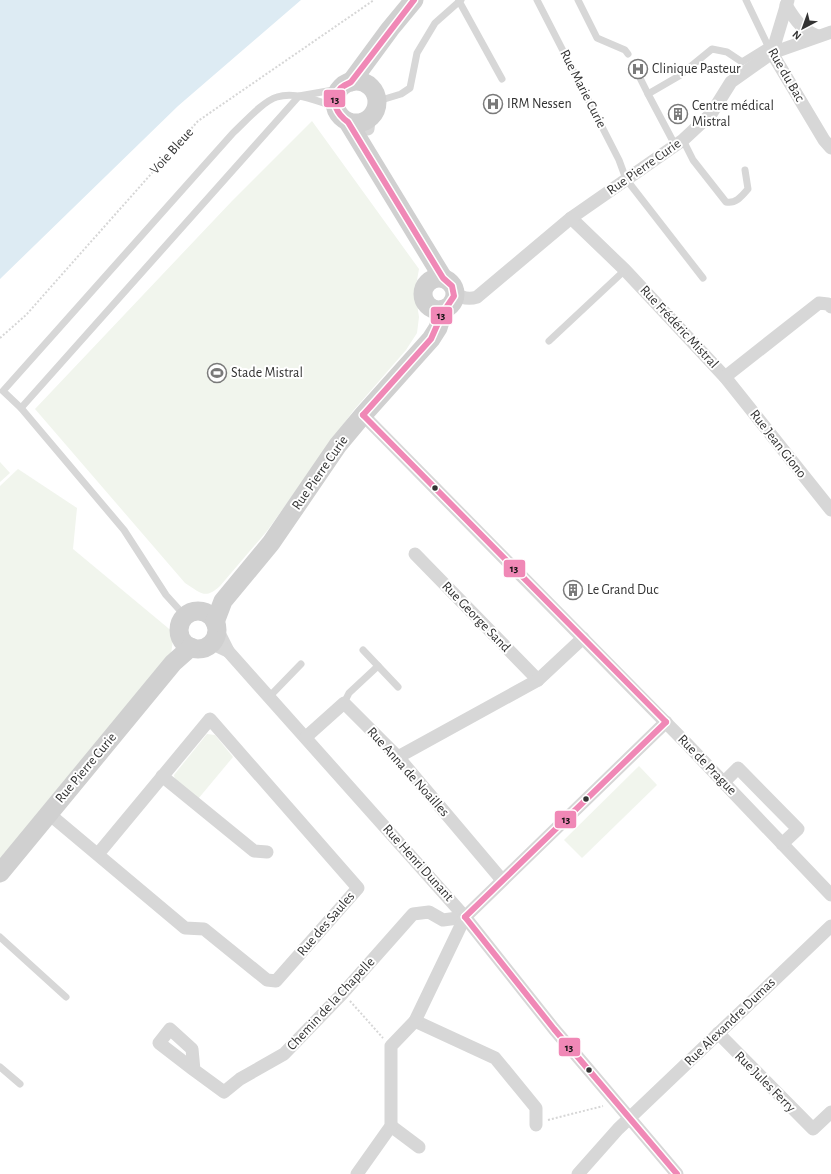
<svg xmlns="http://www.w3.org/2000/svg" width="831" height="1174" font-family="'Alegreya Sans',sans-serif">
	<rect width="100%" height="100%" fill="#fff"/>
	<!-- green -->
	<g fill="#f1f5ed">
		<path d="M 312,121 L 419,269 L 415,291 L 419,317 L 417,333 L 406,350 L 353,411 L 267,531 L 220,586 C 205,600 201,593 185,583 L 35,409 L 232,201 Z"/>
		<path d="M 0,462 L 10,473 L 0,482 Z"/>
		<path d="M 18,469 L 77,508 L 73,549 L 174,633 L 171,654 L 0,860 L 0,486 Z"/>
		<path d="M 207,734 L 215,735 L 233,757 L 198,799 L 175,780 L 174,775 Z"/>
		<path d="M 639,766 L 657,785 L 582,858 L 564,840 Z"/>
	</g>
	<!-- water -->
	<path fill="#ddebf3" d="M 0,0 L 301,0 L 178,106 L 0,279 Z"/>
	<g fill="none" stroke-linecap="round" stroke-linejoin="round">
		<!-- path -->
		<g stroke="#d6d6d6" stroke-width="2" stroke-dasharray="2 2" stroke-linecap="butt">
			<path d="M 0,338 L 26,315 L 198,121 L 374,0"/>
			<path d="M 350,1001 L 383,1038"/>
			<path d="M 548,1120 L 603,1106"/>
		</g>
		<!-- lane -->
		<g stroke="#d7d7d7" stroke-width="7">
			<path d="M 537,0 L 619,160 L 626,179 L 703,278"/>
			<path d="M 578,0 L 597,38 L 625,50 L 628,54"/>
			<path d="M 746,0 L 770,50"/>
			<path d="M 459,1 L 502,79"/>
			<path d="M 633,64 L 648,94"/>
			<path d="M 378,101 L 401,94 L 410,88 L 417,53 L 435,23 L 461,0"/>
			<path d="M 683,140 L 693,160 L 726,202 C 736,204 742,196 748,189 L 745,170"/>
			<path d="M 675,145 L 648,94 L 679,76 L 712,49 L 727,52 L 742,62 L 768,46"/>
			<path d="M 549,341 L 625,270"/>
			<path d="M 21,408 L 299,96 L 339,89"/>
			<path d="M 185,616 L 166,595 L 124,530 L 21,408 L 3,391 L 233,133 C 244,123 263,101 277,97 C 295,91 318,101 335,107"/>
			<path d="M 363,650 L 398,687"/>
			<path d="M 269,697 L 301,664"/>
			<path d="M 344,703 L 349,693 L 378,666"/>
			<path d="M 0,937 L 66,997"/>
			<path d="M 0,1067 L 20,1084"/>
		</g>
		<!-- street -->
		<g stroke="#d7d7d7" stroke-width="13">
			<path d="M 786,5 C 795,20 802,30 818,36"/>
			<path d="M 772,53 L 824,140 L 831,148"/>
			<path d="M 772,53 L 788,0"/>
			<path d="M 368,129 L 369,120"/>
			<path d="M 571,218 L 625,270 L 725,377 L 831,510"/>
			<path d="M 454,292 C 461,298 468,300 477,297 L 571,218 L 683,140 L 711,114 L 731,82 L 772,53 L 831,32"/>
			<path d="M 725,377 L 819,303 L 828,304 L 831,307"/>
			<path d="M 363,415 L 686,743 L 831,895"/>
			<path d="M 415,554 L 538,680"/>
			<path d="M 217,629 L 228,651 L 465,917 L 554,1029 L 677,1174"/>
			<path d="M 211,643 L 228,651"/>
			<path d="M 306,737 L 344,703 L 398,757 L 502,880"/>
			<path d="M 398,757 L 538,680 L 583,638"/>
			<path d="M 162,776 L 254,851 L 267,852"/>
			<path d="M 724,782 L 738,768 L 798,829 L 782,844"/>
			<path d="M 48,813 L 185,928 L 204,929 L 267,980 L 276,981 L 358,888 L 210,719 L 98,854"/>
			<path d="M 415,1021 L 495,1058 L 536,1108 L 536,1125"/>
			<path d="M 718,1033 L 813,1129 L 831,1112"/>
			<path d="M 194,1070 L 159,1043 L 170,1029 L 192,1049 L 194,1070 L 224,1092 L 240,1079 L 284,1054 L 343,993 L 413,914 L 429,912 L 443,920 L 465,917"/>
			<path d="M 391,1126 L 419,1147"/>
			<path d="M 357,1174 L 391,1126 L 391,1046 L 415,1021 L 465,917 L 666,722"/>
			<path d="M 578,1174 L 618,1129 L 831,926"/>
		</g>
		<!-- secondary -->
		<g stroke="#d0d0d0" stroke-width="19">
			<circle cx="356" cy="102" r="21"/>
			<path d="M 351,82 L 390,29 L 414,0"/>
			<path d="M 348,122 L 443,278"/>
			<circle cx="439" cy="294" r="16"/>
			<circle cx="198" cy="630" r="19"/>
			<path d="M 215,622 L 223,601 L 271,543 L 338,445 L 363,415 L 431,339 L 438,328 L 444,309"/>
			<path d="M 0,873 L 173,663 L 191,647"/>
		</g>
		<defs>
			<g id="bus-1">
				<path d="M 363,415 L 431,339 L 442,314 L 454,296 L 452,286 L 443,278 L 348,122 C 338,115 328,100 340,89 C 342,86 348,84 351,82 L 414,0"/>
				<path d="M 363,415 L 666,722"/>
				<path d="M 465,917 L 554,1029 L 677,1174"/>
				<path d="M 465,917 L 666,722"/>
			</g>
		</defs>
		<!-- bus-1 casing -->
		<use href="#bus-1" stroke="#fff" stroke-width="9"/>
		<!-- bus-1 -->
		<use href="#bus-1" stroke="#f088b6" stroke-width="6"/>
	</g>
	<!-- icons -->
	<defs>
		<symbol id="hospital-ring" viewBox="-11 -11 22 22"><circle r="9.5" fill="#fff" stroke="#7a7a7a" stroke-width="1.5"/><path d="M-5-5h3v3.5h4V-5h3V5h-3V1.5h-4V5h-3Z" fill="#7a7a7a"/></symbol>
		<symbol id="building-ring" viewBox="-11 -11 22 22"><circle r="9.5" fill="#fff" stroke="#7a7a7a" stroke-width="1.5"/><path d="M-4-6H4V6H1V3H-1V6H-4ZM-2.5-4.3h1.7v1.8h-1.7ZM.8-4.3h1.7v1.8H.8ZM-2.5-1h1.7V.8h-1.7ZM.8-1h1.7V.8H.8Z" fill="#7a7a7a"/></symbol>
		<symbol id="stadium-ring" viewBox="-11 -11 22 22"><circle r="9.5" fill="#fff" stroke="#7a7a7a" stroke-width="1.5"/><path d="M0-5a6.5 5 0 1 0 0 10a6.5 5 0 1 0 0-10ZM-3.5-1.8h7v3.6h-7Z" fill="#7a7a7a"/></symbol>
	</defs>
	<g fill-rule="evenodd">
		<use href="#hospital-ring" x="627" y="58" width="22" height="22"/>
		<use href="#hospital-ring" x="482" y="93" width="22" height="22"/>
		<use href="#building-ring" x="667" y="103" width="22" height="22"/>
		<use href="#stadium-ring" x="206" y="362" width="22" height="22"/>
		<use href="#building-ring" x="562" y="579" width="22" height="22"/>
	</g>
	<!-- markers -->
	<g fill="#333" stroke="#fff" stroke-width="1.5">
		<circle cx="435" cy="488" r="3.5"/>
		<circle cx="586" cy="799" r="3.5"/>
		<circle cx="589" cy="1070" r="3.5"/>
	</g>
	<g text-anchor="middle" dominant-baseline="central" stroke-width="4" stroke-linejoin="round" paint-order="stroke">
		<!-- poi labels -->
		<g font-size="14" fill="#333" stroke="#fff" text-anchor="start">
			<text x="652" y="69">Clinique Pasteur</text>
			<text x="507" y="104">IRM Nessen</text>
			<text x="692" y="106">Centre médical<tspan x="692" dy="16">Mistral</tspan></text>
			<text x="231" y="373">Stade Mistral</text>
			<text x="587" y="590">Le Grand Duc</text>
		</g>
		<!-- street labels -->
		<g font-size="14" fill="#333" stroke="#fff">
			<text transform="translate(786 75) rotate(60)">Rue du Bac</text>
			<text transform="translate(583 89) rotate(63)">Rue Marie Curie</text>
			<text transform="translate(172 151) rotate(-48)">Voie Bleue</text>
			<text transform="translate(644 167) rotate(-35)">Rue Pierre Curie</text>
			<text transform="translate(679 327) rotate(47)">Rue Frédéric Mistral</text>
			<text transform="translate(778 444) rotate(52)">Rue Jean Giono</text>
			<text transform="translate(320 473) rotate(-55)">Rue Pierre Curie</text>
			<text transform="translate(476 617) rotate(46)">Rue George Sand</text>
			<text transform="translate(707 765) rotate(46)">Rue de Prague</text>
			<text transform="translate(86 768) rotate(-50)">Rue Pierre Curie</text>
			<text transform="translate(408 772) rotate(48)">Rue Anna de Noailles</text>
			<text transform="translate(418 863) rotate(48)">Rue Henri Dunant</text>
			<text transform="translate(326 924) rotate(-49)">Rue des Saules</text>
			<text transform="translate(331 1004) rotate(-47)">Chemin de la Chapelle</text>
			<text transform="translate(730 1022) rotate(-44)">Rue Alexandre Dumas</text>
			<text transform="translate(765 1082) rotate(45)">Rue Jules Ferry</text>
		</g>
	</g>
	<g stroke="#fff" stroke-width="1.5">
		<rect x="323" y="89" width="23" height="19" rx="4" fill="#f088b6"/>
		<rect x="430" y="306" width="23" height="19" rx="4" fill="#f088b6"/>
		<rect x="503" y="559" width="23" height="19" rx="4" fill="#f088b6"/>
		<rect x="554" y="810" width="23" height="19" rx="4" fill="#f088b6"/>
		<rect x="558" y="1037" width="23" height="20" rx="4" fill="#f088b6"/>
	</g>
	<g font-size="11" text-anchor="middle" font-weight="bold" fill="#111">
		<text x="335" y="103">13</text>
		<text x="441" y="319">13</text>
		<text x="514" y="572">13</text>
		<text x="566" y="823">13</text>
		<text x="569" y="1051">13</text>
	</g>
	<!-- north arrow -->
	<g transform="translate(803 28) rotate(221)" stroke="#ffffff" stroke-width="3" paint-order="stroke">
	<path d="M0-3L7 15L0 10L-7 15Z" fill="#333333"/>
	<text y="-6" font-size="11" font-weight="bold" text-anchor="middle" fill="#333333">N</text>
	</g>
</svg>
